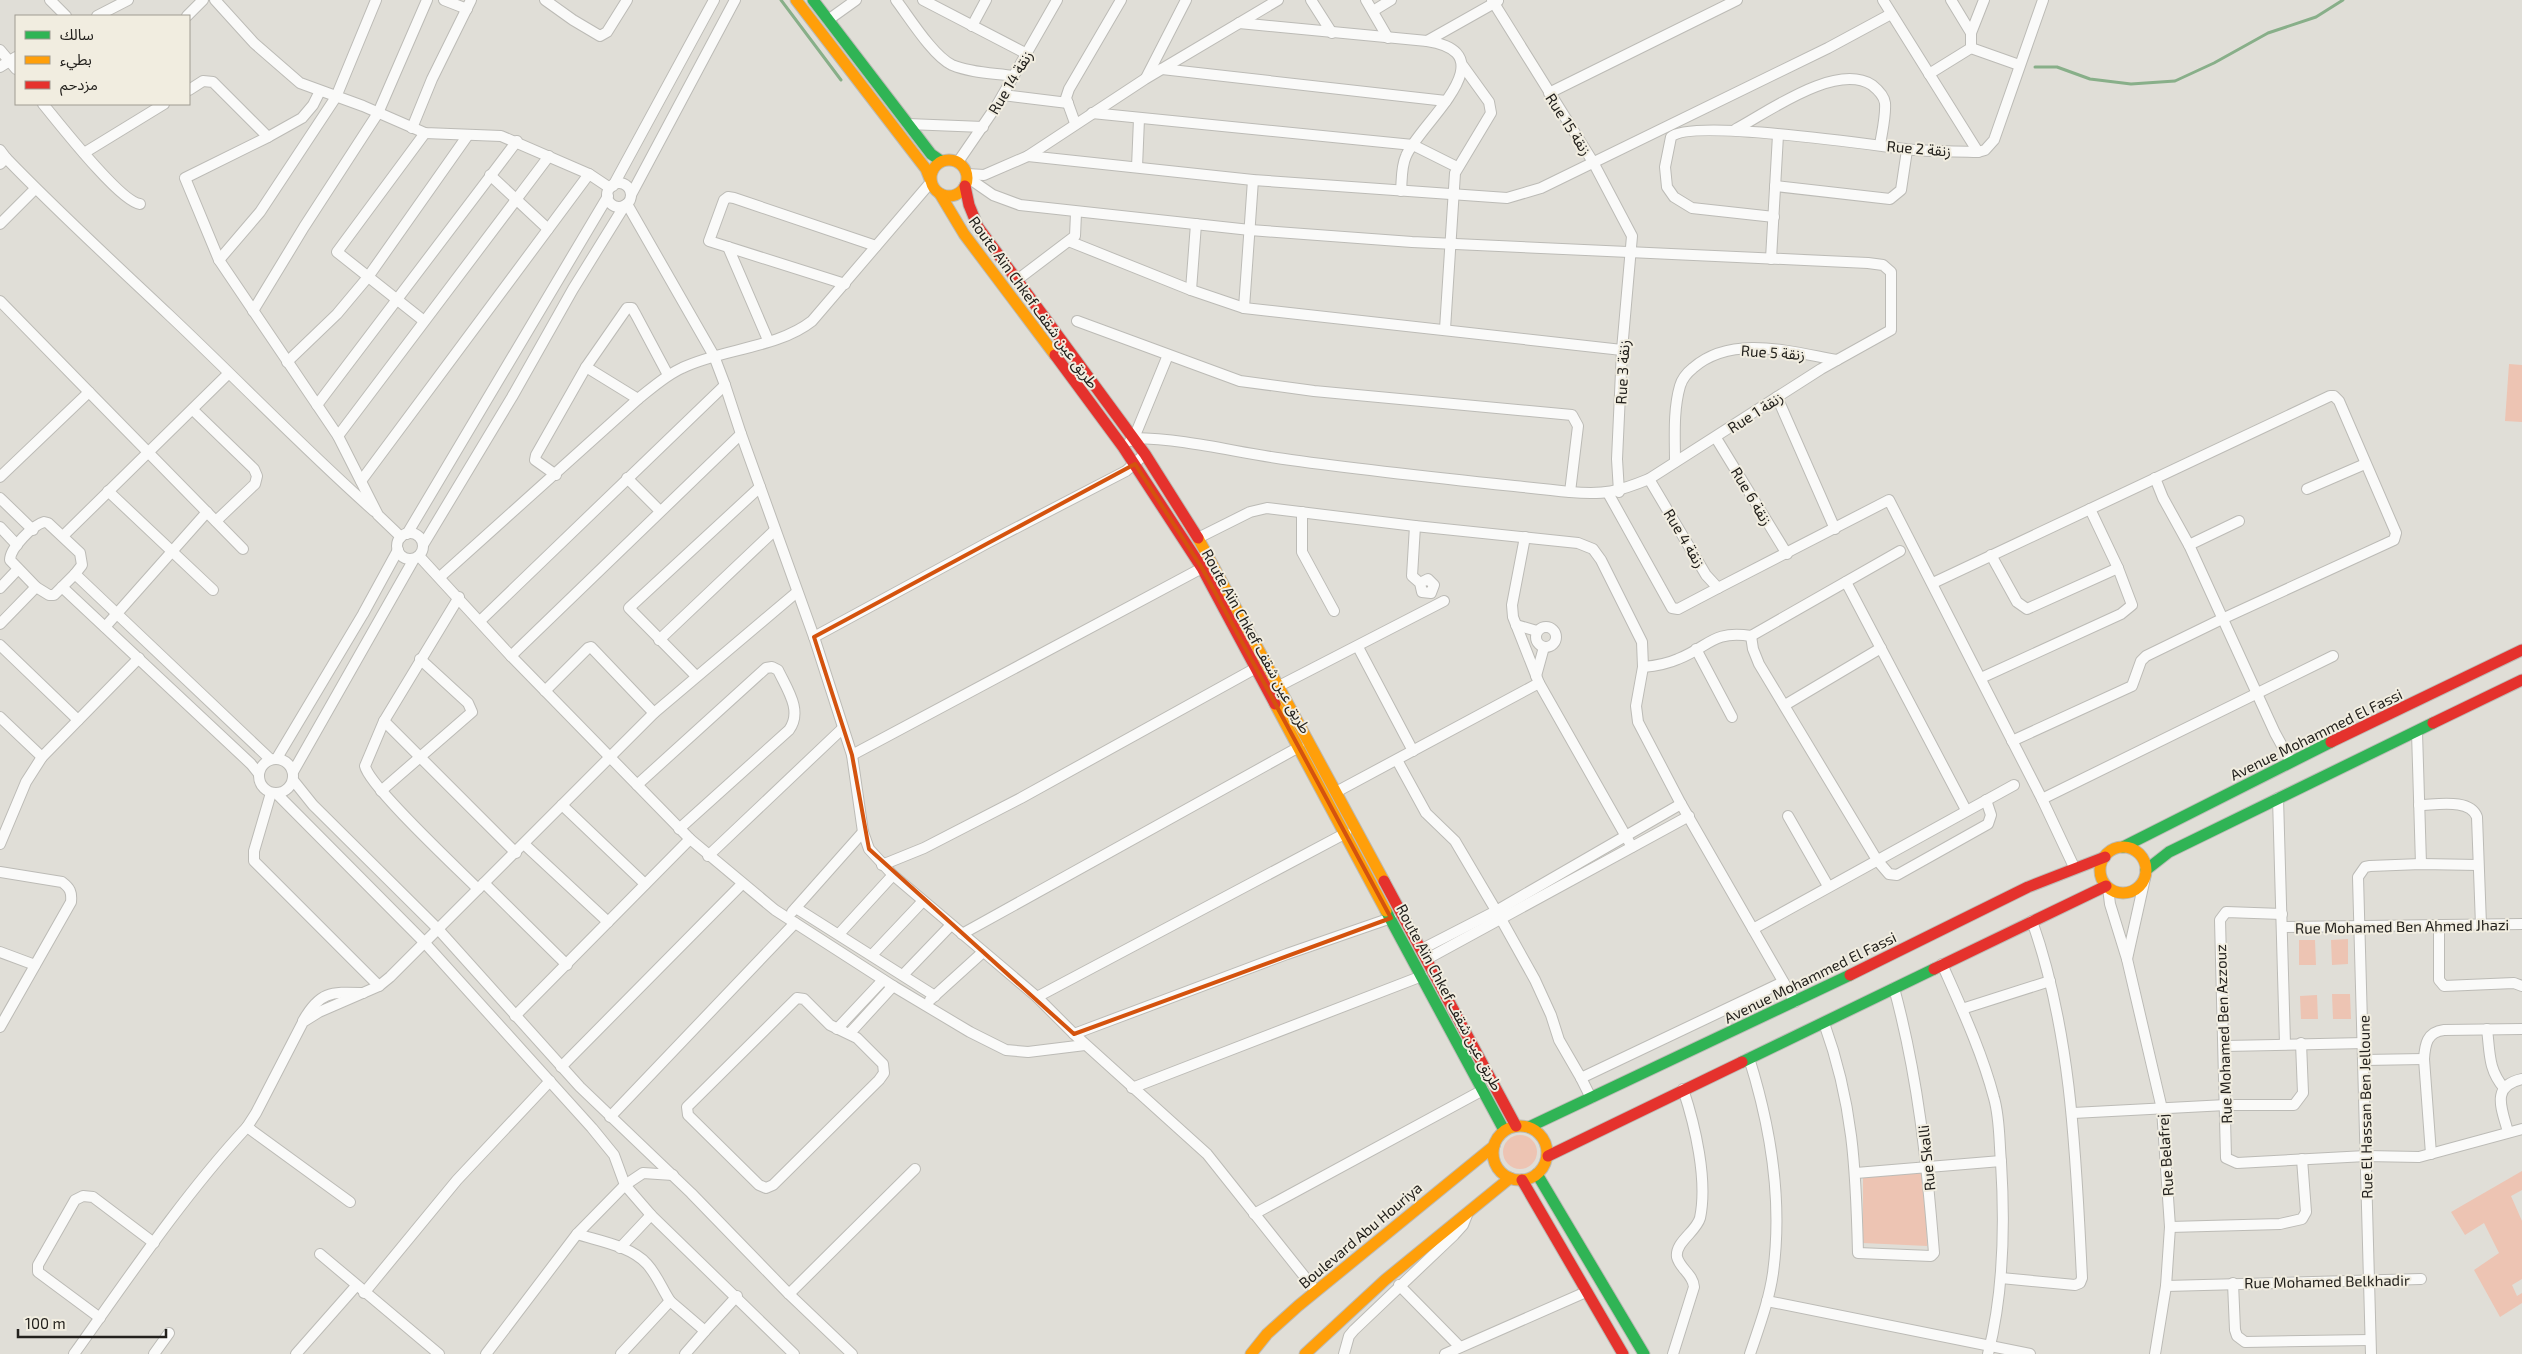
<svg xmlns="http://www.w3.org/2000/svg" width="2522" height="1354" font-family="'Exo 2','Noto Sans Arabic',sans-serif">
	<rect width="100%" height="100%" fill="#e0ded7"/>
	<!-- green -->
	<g fill="#edc4b3">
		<path d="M 2509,364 L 2522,365 L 2522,422 L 2505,421 Z"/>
		<path d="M 2348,939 L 2348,964 L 2332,965 L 2331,940 Z"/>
		<path d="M 2299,940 L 2315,940 L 2316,965 L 2299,965 Z"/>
		<path d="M 2332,994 L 2350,994 L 2351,1019 L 2333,1019 Z"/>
		<path d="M 2317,995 L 2318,1019 L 2301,1019 L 2300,996 Z"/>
		<circle cx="1520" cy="1152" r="17"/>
		<path d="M 1925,1170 L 1927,1246 L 1863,1243 L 1863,1173 Z"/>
		<path d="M 2522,1171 L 2522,1190 L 2511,1196 L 2522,1221 L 2522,1279 L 2512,1285 L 2517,1296 L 2522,1293 L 2522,1303 L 2500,1317 L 2474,1270 L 2499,1253 L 2484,1223 L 2465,1235 L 2451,1212 Z"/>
	</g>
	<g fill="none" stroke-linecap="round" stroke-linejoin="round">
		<!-- stream -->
		<g stroke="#88af89" stroke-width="3">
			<path d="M 781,0 L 841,80"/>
			<path d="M 2035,67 L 2057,67 L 2090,79 L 2131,84 L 2175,81 L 2214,63 L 2268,33 L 2316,17 L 2343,0"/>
		</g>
		<defs>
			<g id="street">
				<path d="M 50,0 L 66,16"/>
				<path d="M 215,0 L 254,43 L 300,83 L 363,106 L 425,133 L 501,136 L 589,174 L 610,188"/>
				<path d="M 444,0 L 467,9"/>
				<path d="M 545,0 L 573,20 L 600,36 L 607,32 L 627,0"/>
				<path d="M 896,0 C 909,17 933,56 952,65 C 971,73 994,73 1014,76"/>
				<path d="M 923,0 L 1027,54"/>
				<path d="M 1311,0 L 1332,33"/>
				<path d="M 1366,0 L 1388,38"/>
				<path d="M 1492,0 L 1593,162 L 1632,236 L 1622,350 L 1617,459 L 1619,492"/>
				<path d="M 1883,0 L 1978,152"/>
				<path d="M 1951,0 L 1971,33"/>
				<path d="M 1373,11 L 1391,0"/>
				<path d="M 97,16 L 128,0"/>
				<path d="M 187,16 L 203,0"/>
				<path d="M 828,20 L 856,0"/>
				<path d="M 1239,23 L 1427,41 C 1510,54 1419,124 1406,156 C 1401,167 1402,180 1401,191"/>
				<path d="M 972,26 L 986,0"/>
				<path d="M 1427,41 L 1498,1"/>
				<path d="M 1971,48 L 1971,33 L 1984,0"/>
				<path d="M 0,50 L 16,69"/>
				<path d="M 0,67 L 16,57"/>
				<path d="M 1162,69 L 1446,101"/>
				<path d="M 1929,74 L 1971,48 L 2019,65"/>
				<path d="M 1146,78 L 1186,0"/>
				<path d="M 189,90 L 203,81 L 213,82 L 268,137"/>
				<path d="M 320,91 L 313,105 L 302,118 L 268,137 L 185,178 L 219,260 L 338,436 L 378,515 L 401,537"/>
				<path d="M 1549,93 L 1737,0"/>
				<path d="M 1003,95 L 1068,103"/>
				<path d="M 43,104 C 58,122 120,202 140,204"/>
				<path d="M 1092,113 L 1413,145 L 1457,167"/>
				<path d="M 1075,123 L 1066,98 L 1069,89 L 1121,0"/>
				<path d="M 908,124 L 983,127"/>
				<path d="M 412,128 L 432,79 L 471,0"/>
				<path d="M 1736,129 C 1768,112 1836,62 1872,85 C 1877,89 1884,96 1885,103 C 1886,116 1882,132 1880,145"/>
				<path d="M 0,150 L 6,158 L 0,164"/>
				<path d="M 84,153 L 164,104"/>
				<path d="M 1028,156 L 1253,180 L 1507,198 L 1541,188 L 1828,48 L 1891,14"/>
				<path d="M 6,158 C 58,212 113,262 168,314 C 237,379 303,448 374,511"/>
				<path d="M 958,162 L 997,105 L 1057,0"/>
				<path d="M 1137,167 L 1139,119"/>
				<path d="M 967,174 L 984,175 L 1028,156 L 1145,79 L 1278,0"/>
				<path d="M 490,175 L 548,229"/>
				<path d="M 967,177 L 993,195 L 1020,205 L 1250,230 L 1412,242 L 1868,263 L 1883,265 L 1891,272 L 1891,330 L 1821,369 L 1649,479 C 1617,492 1605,495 1570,492 C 1477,482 1384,473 1291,460 C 1237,453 1189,439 1134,438 L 1130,441"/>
				<circle cx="619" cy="195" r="12"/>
				<path d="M 613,186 L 714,0"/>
				<path d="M 1775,186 L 1890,199 L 1901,190 L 1907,150"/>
				<path d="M 631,195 L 735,0"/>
				<path d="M 627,204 L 714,356 L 725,385 L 741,434 L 814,637 L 852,755 L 863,832 L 869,849 L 893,875 L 1037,997 L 1074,1034"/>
				<path d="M 1774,217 L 1692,208 L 1674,197 L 1667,187 L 1665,167 L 1671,137 C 1690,118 1871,145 1906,149 C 1929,152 1954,151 1978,152 L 1985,150 L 1994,140 L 2043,0"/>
				<path d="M 0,224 L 35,189"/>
				<path d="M 1071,242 L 1191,290 L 1244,308 L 1622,350"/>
				<path d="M 728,247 L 768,340"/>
				<path d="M 1771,259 L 1778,135"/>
				<path d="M 219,260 L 260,212 L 336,97 L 376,0"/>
				<path d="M 1017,280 L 1075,236 L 1076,213"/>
				<path d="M 845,284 L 709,241 L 724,200 L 728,197 L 734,198 L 876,246"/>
				<path d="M 1191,290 L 1196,224"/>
				<path d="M 0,301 L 89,392"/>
				<path d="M 1244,308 L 1253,180"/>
				<path d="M 253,311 L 304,227 L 378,113 L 427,0"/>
				<path d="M 424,321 L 337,252 L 425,133"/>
				<path d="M 1077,321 L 1240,381 L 1314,391 L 1572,415 L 1578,426 L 1570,492"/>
				<path d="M 1445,329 L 1455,173 L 1491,113 L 1489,102 L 1463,66"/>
				<path d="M 287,362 L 337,314 L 368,277 L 468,135"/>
				<path d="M 586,367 L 638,399"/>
				<path d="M 1777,397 L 1835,529"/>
				<path d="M 317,405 L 517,141"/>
				<path d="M 193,410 L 254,469 L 257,476 L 255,484 L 216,521"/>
				<path d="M 338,436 L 549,156"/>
				<path d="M 1134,438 L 1168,355"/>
				<path d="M 1716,438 L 1787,554"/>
				<path d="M 1675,462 C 1675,438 1673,410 1680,386 C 1682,379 1688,372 1693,368 C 1732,334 1791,352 1837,360"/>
				<path d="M 556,475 L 535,460 L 536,455 L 586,367 L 627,308 L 632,308 L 636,315 L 668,375"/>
				<path d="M 0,477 L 89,392 L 243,549"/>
				<path d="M 627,478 L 660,511"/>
				<path d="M 2155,478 L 2163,498 L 2189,545 L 2275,733 L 2291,762"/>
				<path d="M 1649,479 L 1706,575 L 1718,588 L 1889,500 L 2042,799 L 2074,867"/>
				<path d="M 361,481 L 589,174"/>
				<path d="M 2307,489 L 2365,464"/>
				<path d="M 108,491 L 213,590"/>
				<path d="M 1608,493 L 1672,608 L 1678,609 L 1718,588"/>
				<path d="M 0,498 L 33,530"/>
				<path d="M 1302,512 L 1302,552 L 1334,611"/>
				<path d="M 44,522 L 48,523 L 80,553 L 82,565 L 75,574 L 54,595 L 49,595 L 36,587 L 10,560 C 10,548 33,525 44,522 Z"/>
				<path d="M 1415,526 L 1412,576 L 1420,583 L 1422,592 L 1431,593 L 1434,585 L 1428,579 L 1420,583"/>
				<path d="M 0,527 L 17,545"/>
				<circle cx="410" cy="546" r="13"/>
				<path d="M 407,534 L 608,196"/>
				<path d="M 63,536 L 228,374"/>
				<path d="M 1525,537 L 1512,605 L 1513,617 L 1539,683 L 1632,847"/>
				<path d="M 1198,538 L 1250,512 L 1267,508 L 1415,526 L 1578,543 L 1593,549 L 1601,560 L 1642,642 L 1643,667 L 1636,706 L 1638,722 L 1681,804 L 1795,1002"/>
				<path d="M 423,545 L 512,397 L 573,289 L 625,205"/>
				<path d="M 2189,545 L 2239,521"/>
				<path d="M 1991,555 L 2017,602 L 2027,609 L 2118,568"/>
				<path d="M 419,556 L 511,656 L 690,839 L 775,910 L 893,986 L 970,1032 L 1006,1050 L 1028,1052 L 1085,1045"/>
				<path d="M 75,574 L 270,759"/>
				<path d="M 440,577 L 638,399 C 652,388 666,375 682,368 C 721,349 778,348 812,321 L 931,182"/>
				<path d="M 1846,582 L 1966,810"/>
				<path d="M 1933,583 L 2330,396 L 2334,396 L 2339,401 L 2396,533 L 2394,540 L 2222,619 L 2146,656 L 2141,661 L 2132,686 L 2012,741"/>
				<path d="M 62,587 L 251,764 L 259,774"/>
				<path d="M 0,588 L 18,569"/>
				<path d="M 459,597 L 384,721 L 365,766 C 369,786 458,869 478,889"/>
				<path d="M 480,621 L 725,385"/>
				<path d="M 0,624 L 36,587"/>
				<path d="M 1516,625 L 1537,631"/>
				<circle cx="1546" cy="637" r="10"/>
				<path d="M 105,627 L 207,512"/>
				<path d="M 1751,636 L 1753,649 L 1759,664 L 1877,860 L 1889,874 L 1897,875 L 1988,824 L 1991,815 L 1986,800"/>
				<path d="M 814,637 L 989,542 L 1126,471 L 1145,454"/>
				<path d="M 659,640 L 775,530"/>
				<path d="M 0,645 L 78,720"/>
				<path d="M 1358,647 L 1413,751"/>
				<path d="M 1696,649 L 1732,717"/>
				<path d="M 511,656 L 741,434"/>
				<path d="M 1643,667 C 1654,666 1667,664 1678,659 C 1709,647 1712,630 1751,636 L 1900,551"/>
				<path d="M 696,676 L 629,608 L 760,487"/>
				<path d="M 1536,676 L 1544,647"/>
				<path d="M 1981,678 L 2121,614 L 2132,605 L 2118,568 L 2090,509"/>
				<path d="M 1279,686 L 1444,601"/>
				<path d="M 545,691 L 588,648 L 591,647 L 654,713"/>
				<path d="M 1785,705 L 1881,648"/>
				<path d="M 0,717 L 42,757"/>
				<path d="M 384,721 L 516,853"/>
				<path d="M 2417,732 L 2421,864"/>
				<path d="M 852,755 L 1202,568"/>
				<path d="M 277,758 L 363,614 L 398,550"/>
				<circle cx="276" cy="776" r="17"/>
				<path d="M 1397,760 L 1426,813 L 1455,841 L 1501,919 L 1535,980 L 1551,1015 L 1559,1040 L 1581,1078 L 1783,982"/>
				<path d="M 293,772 L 414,559"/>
				<path d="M 293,780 L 313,805 L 438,929 L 580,1087 L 691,1193 L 789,1294 L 852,1354"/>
				<path d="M 637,785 L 766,668 L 772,667 L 778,670 C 787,689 803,711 789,730 L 679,829"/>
				<path d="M 381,791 L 472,712 L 468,703 L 420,659"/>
				<path d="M 1336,792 L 1539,683"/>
				<path d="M 271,793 L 254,851 L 254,861 L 379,986"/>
				<path d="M 276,793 L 424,942 L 592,1128 L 614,1155 L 625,1185 L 651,1215 L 794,1354"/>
				<path d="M 2278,798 L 2285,1044"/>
				<path d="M 2042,799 L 2333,656"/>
				<path d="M 562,805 L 645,884"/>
				<path d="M 2419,805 C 2436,805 2470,798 2477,817 L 2481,925"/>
				<path d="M 1788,816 L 1828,886"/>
				<path d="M 0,844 L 26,782 L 42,757 L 139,658"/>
				<path d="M 524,844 L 608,922"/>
				<path d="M 708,856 L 843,728"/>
				<path d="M 882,865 L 924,848 L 1021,798 L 1256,668"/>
				<path d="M 0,872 L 62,882 C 70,888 72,892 71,902 L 0,1027"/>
				<path d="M 484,883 L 567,965"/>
				<path d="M 2108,888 L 2110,904 L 2127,959 L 2162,1109 L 2170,1227 L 2166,1286 L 2155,1354"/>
				<path d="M 796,908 L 935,996"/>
				<path d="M 792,912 L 863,832"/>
				<path d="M 2282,914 L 2226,912 L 2220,920 L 2226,1158 L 2237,1163 L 2366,1156 L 2419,1157 L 2522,1129"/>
				<path d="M 2439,925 L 2439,980 L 2444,986 L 2514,983 L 2522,986"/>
				<path d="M 2282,927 L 2522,924"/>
				<path d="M 1753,929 L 2014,785"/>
				<path d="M 839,934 L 893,875"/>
				<path d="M 962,934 L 1299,747"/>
				<path d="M 1422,949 L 1496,911 L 1681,804"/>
				<path d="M 0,952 L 35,965"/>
				<path d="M 872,955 L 923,901"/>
				<path d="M 1427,959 L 1689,816"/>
				<path d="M 2127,959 L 2145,878"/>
				<path d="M 1942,964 C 1961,1007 1982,1052 1994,1098 C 2000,1119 1999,1141 2001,1162 C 2005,1226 2004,1292 1988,1354"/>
				<path d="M 903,975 L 951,925"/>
				<path d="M 1037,997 L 1346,833"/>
				<path d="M 797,998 L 804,999 L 830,1025 L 857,1038 L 883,1064 L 884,1073 L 879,1080 L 773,1185 L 766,1188 L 759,1185 L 688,1115 L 687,1107 Z"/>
				<path d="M 930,1000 L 983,952"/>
				<path d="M 1962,1009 L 2050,981"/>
				<path d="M 515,1016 L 690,839"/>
				<path d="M 303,1021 C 320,991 331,992 363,993"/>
				<path d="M 1824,1023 C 1853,1103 1856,1169 1858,1253 L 1931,1256 L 1934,1253 C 1927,1163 1918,1076 1894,988"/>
				<path d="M 837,1029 L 883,980"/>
				<path d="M 2487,1029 C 2490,1053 2488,1069 2504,1088"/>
				<path d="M 850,1033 L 893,986"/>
				<path d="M 2225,1046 L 2364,1043"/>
				<path d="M 1749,1058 C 1771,1128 1783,1200 1773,1273 C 1769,1301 1759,1327 1750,1354"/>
				<path d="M 2364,1060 L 2424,1059"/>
				<path d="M 561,1067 L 742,884"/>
				<path d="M 1581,1078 L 1591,1098"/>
				<path d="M 1132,1088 L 1422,976"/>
				<path d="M 2073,1113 L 2226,1105 L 2294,1105 L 2303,1093 L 2301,1043"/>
				<path d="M 610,1117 L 795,923"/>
				<path d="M 247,1127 L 256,1113 L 303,1022 L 319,1012 L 379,986 L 390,977 L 654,713 L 797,592"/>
				<path d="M 2508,1132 C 2502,1109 2490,1086 2522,1079"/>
				<path d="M 2431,1154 L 2424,1059 C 2425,1044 2427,1032 2444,1030 L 2522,1029"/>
				<path d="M 1856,1173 L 2001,1161"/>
				<path d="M 1254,1214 L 1483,1090"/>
				<path d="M 2170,1227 L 2280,1224 L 2302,1219 L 2306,1212 L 2302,1159"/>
				<path d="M 577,1234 C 599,1241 631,1246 647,1264 C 657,1275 662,1289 670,1301"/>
				<path d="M 620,1248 L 651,1215"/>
				<path d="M 320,1254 L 439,1354"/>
				<path d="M 2001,1278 L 2075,1285 L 2080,1283 L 2082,1278 C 2076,1159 2072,1034 2032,921"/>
				<path d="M 2233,1283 L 2235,1330 L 2237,1336 L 2245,1342 L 2370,1340"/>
				<path d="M 1399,1285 L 1460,1347"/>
				<path d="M 2166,1286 L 2421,1279"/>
				<path d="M 1316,1291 L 1207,1154 L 1074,1034 L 1287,954 L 1391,918"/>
				<path d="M 364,1293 L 457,1180 L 550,1081"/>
				<path d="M 789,1294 L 915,1169"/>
				<path d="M 1767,1301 L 2030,1354"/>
				<path d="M 100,1318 L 38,1272 L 38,1265 L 75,1200 L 83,1196 L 93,1197 L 154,1243"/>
				<path d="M 705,1331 L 737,1296"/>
				<path d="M 74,1354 C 128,1278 184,1195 247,1127 L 350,1202"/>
				<path d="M 154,1354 L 169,1333"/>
				<path d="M 296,1354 L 356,1286"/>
				<path d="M 486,1354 L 577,1234 L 625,1185 L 643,1173 L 673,1175"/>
				<path d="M 621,1354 L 670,1301 L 705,1331 L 685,1354"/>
				<path d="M 1344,1354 L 1349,1336 L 1354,1330 L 1454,1235 L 1463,1225 L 1467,1215"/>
				<path d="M 1445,1354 L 1586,1292"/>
				<path d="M 1673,1354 L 1694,1287 C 1693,1274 1680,1269 1677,1257 C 1675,1242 1696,1232 1700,1218 C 1708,1180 1695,1125 1683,1089"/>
				<path d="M 2371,1354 L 2358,877 L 2365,867 L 2370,866 L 2421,864 L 2478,865"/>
			</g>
			<g id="fast">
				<path d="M 813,0 L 931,154 L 941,161"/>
				<path d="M 2123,847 L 2331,742"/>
				<path d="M 2146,870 L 2169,852 L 2433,723"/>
				<path d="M 1386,911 L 1504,1130"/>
				<path d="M 1742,1062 L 1934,969"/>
				<path d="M 1529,1127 L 1850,975"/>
				<path d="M 1537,1174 L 1644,1354"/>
			</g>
			<g id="slow">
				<path d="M 796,0 L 926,169 L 930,179"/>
				<circle cx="949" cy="178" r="18"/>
				<path d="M 940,194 L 964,234 L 1055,355"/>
				<path d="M 1198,538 L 1384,881"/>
				<path d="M 1275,704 L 1386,911"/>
				<circle cx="2123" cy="870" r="23"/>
				<circle cx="1520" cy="1153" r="27"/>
				<path d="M 1251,1354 L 1267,1334 L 1298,1306 L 1494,1146"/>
				<path d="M 1305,1354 L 1385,1280 L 1510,1178"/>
			</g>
			<g id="jam">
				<path d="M 965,186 L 969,205 L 978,227 L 1145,454 L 1198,538"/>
				<path d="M 1055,355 L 1123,447 L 1202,568 L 1275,704"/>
				<path d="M 2433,723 L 2522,680"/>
				<path d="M 2331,742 L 2522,650"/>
				<path d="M 1384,881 L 1516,1126"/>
				<path d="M 1934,969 L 2106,886"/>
				<path d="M 1850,975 L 2028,887 L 2105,857"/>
				<path d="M 1548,1156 L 1742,1062"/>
				<path d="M 1522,1180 L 1623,1354"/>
			</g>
		</defs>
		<!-- street casing -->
		<use href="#street" stroke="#bcbbb6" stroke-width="12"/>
		<!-- fast casing -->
		<use href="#fast" stroke="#bcbbb6" stroke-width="13"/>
		<!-- slow casing -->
		<use href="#slow" stroke="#bcbbb6" stroke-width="13"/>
		<!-- jam casing -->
		<use href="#jam" stroke="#bcbbb6" stroke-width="13"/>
		<!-- street -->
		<use href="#street" stroke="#fafaf9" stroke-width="10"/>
		<!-- fast -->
		<use href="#fast" stroke="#30b455" stroke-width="11"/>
		<!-- slow -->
		<use href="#slow" stroke="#ff9f0a" stroke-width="11"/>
		<!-- jam -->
		<use href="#jam" stroke="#e5322d" stroke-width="11"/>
	</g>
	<!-- marked area -->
	<path fill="none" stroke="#d4530e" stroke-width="4" stroke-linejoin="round" d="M 1135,464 L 1202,568 L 1391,918 L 1074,1034 L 869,849 L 852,755 L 814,637 Z"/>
	<g text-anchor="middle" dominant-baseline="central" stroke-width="4" stroke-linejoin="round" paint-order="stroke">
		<!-- street labels -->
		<g font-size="15" fill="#23211d" stroke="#f1ede0">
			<text transform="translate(1010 82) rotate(-59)">Rue 14 زنقة</text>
			<text transform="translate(1569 124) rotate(57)">Rue 15 زنقة</text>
			<text transform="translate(1919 148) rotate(5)">Rue 2 زنقة</text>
			<text transform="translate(1034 302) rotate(54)">Route Aïn Chkef طريق عين شقف</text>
			<text transform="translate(1773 352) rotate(4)">Rue 5 زنقة</text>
			<text transform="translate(1622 372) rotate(-87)">Rue 3 زنقة</text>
			<text transform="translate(1755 412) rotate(-33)">Rue 1 زنقة</text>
			<text transform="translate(1752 496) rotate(59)">Rue 6 زنقة</text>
			<text transform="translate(1685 538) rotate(59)">Rue 4 زنقة</text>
			<text transform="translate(1257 641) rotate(61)">Route Aïn Chkef طريق عين شقف</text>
			<text transform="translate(2316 734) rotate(-26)">Avenue Mohammed El Fassi</text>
			<text transform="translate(2402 926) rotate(-1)">Rue Mohamed Ben Ahmed Jhazi</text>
			<text transform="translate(1810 977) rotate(-26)">Avenue Mohammed El Fassi</text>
			<text transform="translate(1450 997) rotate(62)">Route Aïn Chkef طريق عين شقف</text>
			<text transform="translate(2223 1034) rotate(-92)">Rue Mohamed Ben Azzouz</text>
			<text transform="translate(2365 1107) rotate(-91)">Rue El Hassan Ben Jelloune</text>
			<text transform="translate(2165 1155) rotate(-94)">Rue Belafrej</text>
			<text transform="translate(1926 1158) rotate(-96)">Rue Skalli</text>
			<text transform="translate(1360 1235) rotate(-40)">Boulevard Abu Houriya</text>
			<text transform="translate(2327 1281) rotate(-1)">Rue Mohamed Belkhadir</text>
		</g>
	</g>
	<!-- legend -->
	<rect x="15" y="15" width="175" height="90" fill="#f1ede0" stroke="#9f9b92"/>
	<rect x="25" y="31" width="25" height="8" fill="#30b455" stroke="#9f9b92"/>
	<text x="60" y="40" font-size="15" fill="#23211d">سالك</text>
	<rect x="25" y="56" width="25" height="8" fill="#ff9f0a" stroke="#9f9b92"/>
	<text x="60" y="65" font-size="15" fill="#23211d">بطيء</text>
	<rect x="25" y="81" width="25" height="8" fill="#e5322d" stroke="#9f9b92"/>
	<text x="60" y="90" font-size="15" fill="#23211d">مزدحم</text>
	<!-- scale -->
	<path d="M18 1329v8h148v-8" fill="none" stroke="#23211d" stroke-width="2.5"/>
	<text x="25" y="1329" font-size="15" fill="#23211d" stroke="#f1ede0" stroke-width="4" paint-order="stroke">100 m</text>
</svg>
